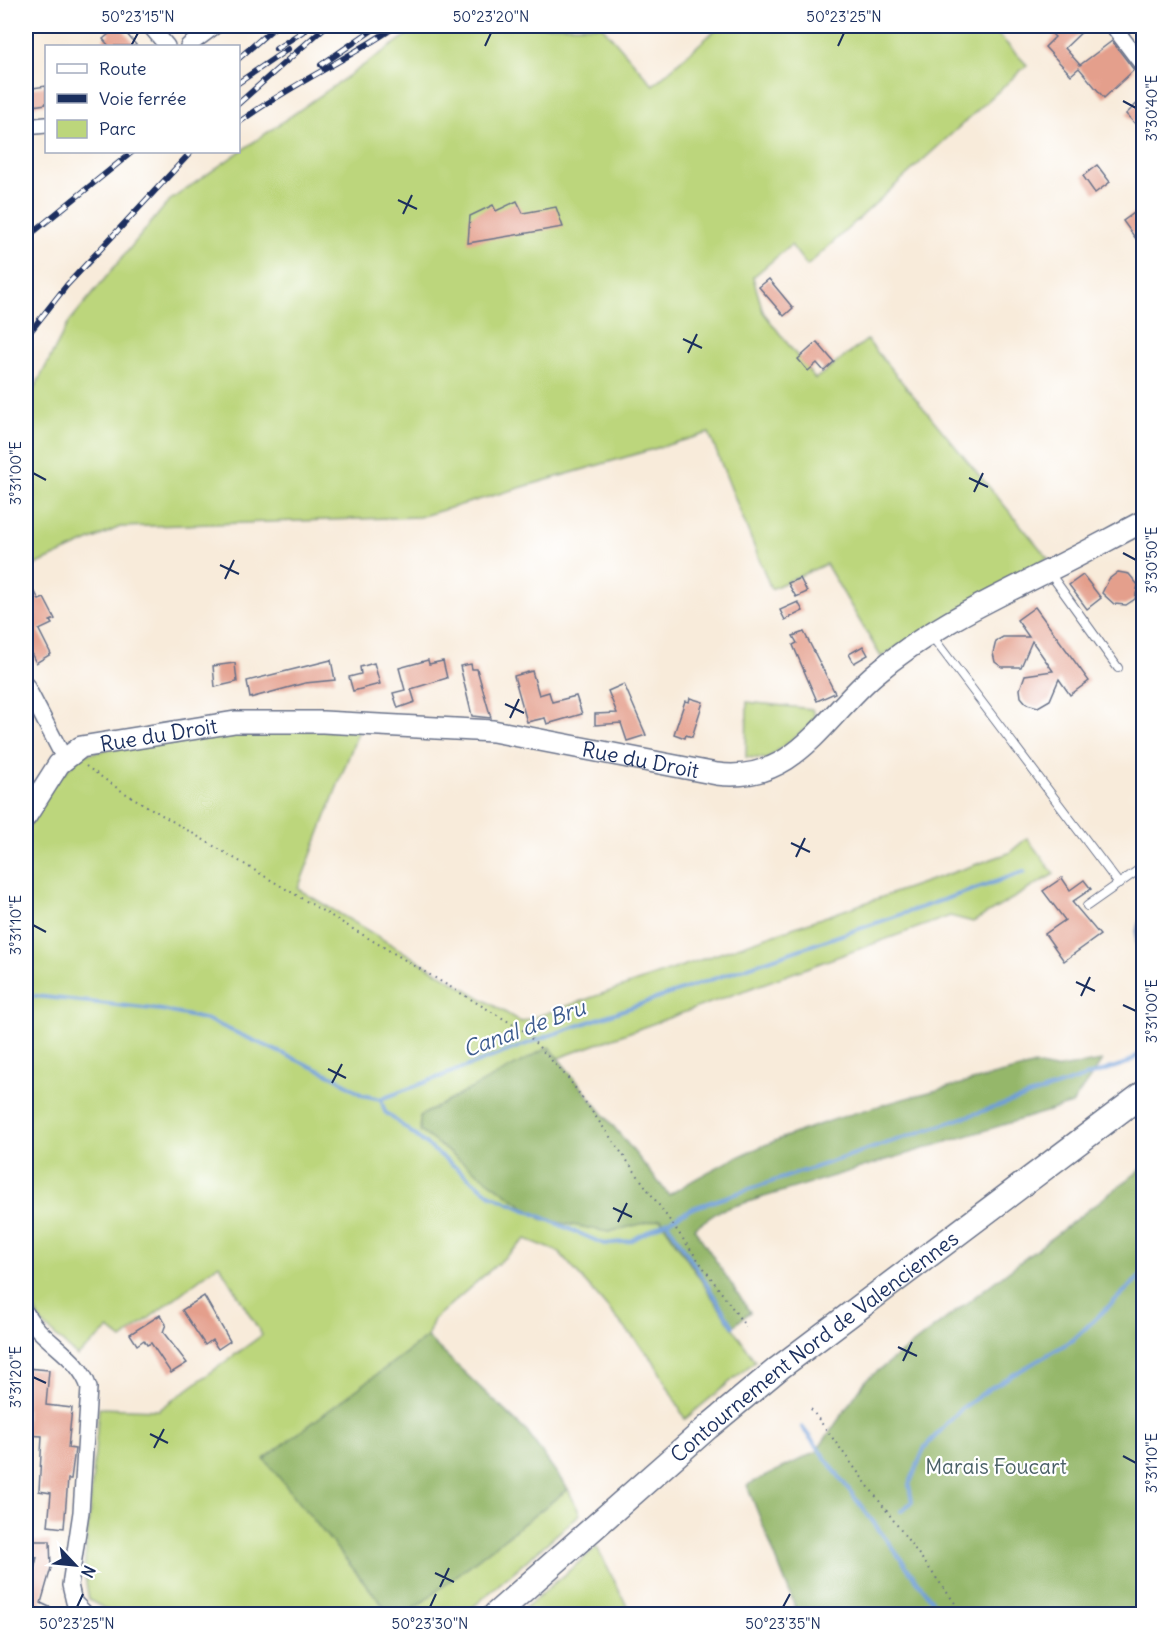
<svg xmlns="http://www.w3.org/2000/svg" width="1169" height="1640" font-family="Delius,sans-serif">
	<rect width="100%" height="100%" fill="#fff"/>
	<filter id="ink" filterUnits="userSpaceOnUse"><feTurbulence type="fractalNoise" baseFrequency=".0167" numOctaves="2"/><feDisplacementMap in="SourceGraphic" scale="12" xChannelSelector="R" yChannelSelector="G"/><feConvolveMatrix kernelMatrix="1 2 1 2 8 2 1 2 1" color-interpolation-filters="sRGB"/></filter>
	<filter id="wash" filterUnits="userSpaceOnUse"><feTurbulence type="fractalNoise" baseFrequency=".008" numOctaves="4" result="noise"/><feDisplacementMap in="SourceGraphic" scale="24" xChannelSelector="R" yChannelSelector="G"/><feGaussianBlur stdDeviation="1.35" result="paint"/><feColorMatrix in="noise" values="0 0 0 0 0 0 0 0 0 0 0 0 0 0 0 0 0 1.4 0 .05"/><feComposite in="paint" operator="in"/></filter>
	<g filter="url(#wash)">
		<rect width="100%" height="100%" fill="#f8ebda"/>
		<!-- green -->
		<g fill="#bcd67b" stroke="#6c826c" stroke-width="1.5">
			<path d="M 420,26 L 602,26 L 653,85 L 720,26 L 990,26 L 1027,65 L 807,266 L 791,245 L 753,277 L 763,312 L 815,379 L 867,340 L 1048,558 L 881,657 L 826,564 L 771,589 L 709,433 L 419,517 L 120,527 L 26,569 L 26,418 L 32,393 L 69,322 L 169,201 Z"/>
			<path d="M 747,702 L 812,709 L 816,721 L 767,759 L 746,757 Z"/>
			<path d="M 214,730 L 359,730 L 298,889 L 521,1022 L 1009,853 L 1027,838 L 1054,874 L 973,922 L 950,916 L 558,1058 L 549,1047 L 608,1232 L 660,1219 L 755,1361 L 685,1419 L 653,1360 L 559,1252 L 526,1239 L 434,1319 L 427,1337 L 265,1459 L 390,1614 L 114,1614 L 89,1600 L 84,1571 L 99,1408 L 159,1410 L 262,1335 L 219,1264 L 122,1339 L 109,1329 L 77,1356 L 42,1323 L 26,1296 L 26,831 L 52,786 L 81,755 Z"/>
			<path d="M 568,1489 L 580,1514 L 465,1614 L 407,1614 Z"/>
			<path d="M 597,1547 L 631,1614 L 518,1614 Z"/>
		</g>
		<!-- forest -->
		<g fill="#95b76b" stroke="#587364" stroke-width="1.5">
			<path d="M 549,1047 L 669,1195 C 778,1124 910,1098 1035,1065 L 1054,1069 L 1102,1061 L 1072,1104 L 721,1210 L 694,1228 L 750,1312 L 732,1327 L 661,1219 L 608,1232 L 541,1219 L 420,1131 L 420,1116 Z"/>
			<path d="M 1143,1168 L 1143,1614 L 798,1614 L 747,1485 L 816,1452 L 866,1380 Z"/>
			<path d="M 427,1337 L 527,1432 L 568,1489 L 407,1614 L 390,1614 L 264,1459 Z"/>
		</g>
		<!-- water -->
		<path fill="#6f9fd8" stroke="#45679b" stroke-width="1.5" d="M 1143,915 L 1143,962 C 1134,948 1133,928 1143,915 Z"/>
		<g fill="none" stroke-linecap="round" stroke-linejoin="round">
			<!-- stream -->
			<g stroke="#6f9fd8" stroke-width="4">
				<path d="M 35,996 L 162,1010 L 208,1020 L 337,1078 L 362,1095 L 381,1099 L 545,1037 L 1024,872"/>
				<path d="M 381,1099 L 385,1112 L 491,1195 L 604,1244 L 630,1241 L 693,1208 L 1127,1063 L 1144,1051"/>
				<path d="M 667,1222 L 733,1326"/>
				<path d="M 802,1427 L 942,1614"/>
				<path d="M 901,1511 L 912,1502 L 909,1485 L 925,1447 L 961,1409 L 992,1387 L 1073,1340 L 1144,1273"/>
			</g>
		</g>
		<g id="blocks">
			<!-- building -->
			<g fill="#e49f8c">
				<path d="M 102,26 L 120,26 L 137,46 L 109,46 L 103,39 L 109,34 Z"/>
				<path d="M 1044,26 L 1088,26 L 1065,48 L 1080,65 L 1112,41 L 1134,70 L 1104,98 L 1079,68 L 1071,75 L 1045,47 L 1055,37 Z"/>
				<path d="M 46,86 L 46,104 L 26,107 L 26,89 Z"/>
				<path d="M 1143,98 L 1143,132 L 1126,114 Z"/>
				<path d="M 1097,165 L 1110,182 L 1095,193 L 1083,176 Z"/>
				<path d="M 517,201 L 523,213 L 556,207 L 563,227 L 468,243 L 470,216 L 493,205 L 496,211 Z"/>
				<path d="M 1137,211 L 1143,219 L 1143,234 L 1136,239 L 1123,221 Z"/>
				<path d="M 769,279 L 793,308 L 784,316 L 759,287 Z"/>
				<path d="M 817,342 L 834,362 L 824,371 L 817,363 L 808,371 L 798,359 Z"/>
				<path d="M 1118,572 L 1129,574 L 1138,585 L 1135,599 L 1126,605 L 1114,604 L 1102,593 L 1109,579 Z"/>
				<path d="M 1083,575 L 1101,598 L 1087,609 L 1069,585 Z"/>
				<path d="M 800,578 L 807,592 L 796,597 L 788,583 Z"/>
				<path d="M 35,592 L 39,600 L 44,598 L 55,619 L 50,621 L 52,624 L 39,630 L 51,654 L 36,663 L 26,643 L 26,598 Z"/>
				<path d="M 798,602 L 803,611 L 785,620 L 780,610 Z"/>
				<path d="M 1035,607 L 1089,681 L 1070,695 L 1059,679 L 1050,700 L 1038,707 L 1027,704 L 1021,697 L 1020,689 L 1025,675 L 1053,671 L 1032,641 L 1021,667 L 1002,667 L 995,662 L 993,653 L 996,641 L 1003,637 L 1029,637 L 1017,620 Z"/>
				<path d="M 804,632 L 835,693 L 817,701 L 793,645 L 797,643 L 793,636 Z"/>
				<path d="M 863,646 L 868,655 L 854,663 L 849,654 Z"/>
				<path d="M 331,660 L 335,680 L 305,683 L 250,698 L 247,681 Z"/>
				<path d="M 428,660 L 429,664 L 443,661 L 447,678 L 411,689 L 415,702 L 398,708 L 393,693 L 405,690 L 399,668 Z"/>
				<path d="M 235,663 L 237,682 L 215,687 L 213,666 Z"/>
				<path d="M 374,663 L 380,684 L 353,691 L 349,677 L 361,674 L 360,667 Z"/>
				<path d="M 471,664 L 472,669 L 477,669 L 491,718 L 472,716 L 460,666 Z"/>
				<path d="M 532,671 L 539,695 L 549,692 L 552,702 L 576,696 L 582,714 L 547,724 L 545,718 L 527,722 L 514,676 Z"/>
				<path d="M 624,684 L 646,735 L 627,741 L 621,723 L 595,725 L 595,714 L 617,713 L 608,691 Z"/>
				<path d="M 690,698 L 703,702 L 692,737 L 686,735 L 685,738 L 674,734 L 685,701 L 689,702 Z"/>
				<path d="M 1062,878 L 1070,890 L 1084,880 L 1091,889 L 1072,902 L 1100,935 L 1064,961 L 1045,934 L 1065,920 L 1043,891 Z"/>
				<path d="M 204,1296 L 230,1341 L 218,1349 L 212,1340 L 205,1345 L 182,1310 Z"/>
				<path d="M 160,1315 L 166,1324 L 163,1332 L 187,1363 L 171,1373 L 151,1343 L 147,1345 L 144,1340 L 137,1345 L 130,1334 Z"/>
				<path d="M 26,1368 L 49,1370 L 46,1405 L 72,1408 L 68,1448 L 75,1449 L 71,1479 L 68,1479 L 64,1528 L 48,1526 L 51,1493 L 39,1491 L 42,1436 L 26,1435 Z"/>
				<path d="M 33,1541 L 50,1541 L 51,1568 L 41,1603 L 64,1614 L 26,1614 L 26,1603 L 37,1557 L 33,1557 Z"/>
			</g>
		</g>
	</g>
	<g filter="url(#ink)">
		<use href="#blocks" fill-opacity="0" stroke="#687189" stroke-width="1.5"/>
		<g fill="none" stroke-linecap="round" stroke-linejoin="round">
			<defs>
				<g id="lane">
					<path d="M 1049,572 L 1118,668"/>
					<path d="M 931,635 L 1119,884"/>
					<path d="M 1087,906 L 1144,866"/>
				</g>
				<g id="street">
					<path d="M 150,26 L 167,46"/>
					<path d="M 1113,26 L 1144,67"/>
					<path d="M 188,46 L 215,26"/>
					<path d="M 26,127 L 46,125"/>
					<path d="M 26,685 L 64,758"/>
					<path d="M 26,1313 C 41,1342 79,1355 89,1388 L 81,1512 L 70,1585 L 74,1602 L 86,1614"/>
				</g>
				<g id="secondary">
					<path id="s1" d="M 26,816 L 59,764 L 81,747 L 235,722 L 323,722 L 493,731 L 717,774 C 795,784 824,717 875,674 C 926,630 986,602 1046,572 C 1079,556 1111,538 1144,521"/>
				</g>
				<g id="primary">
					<path id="s2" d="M 496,1614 L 708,1427 L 779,1368 L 1144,1093"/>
				</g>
			</defs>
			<!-- lane casing -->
			<use href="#lane" stroke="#687189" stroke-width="10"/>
			<!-- street casing -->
			<use href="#street" stroke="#687189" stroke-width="18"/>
			<!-- secondary casing -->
			<use href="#secondary" stroke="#687189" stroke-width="24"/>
			<!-- primary casing -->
			<use href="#primary" stroke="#687189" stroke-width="27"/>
			<!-- path -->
			<g stroke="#687189" stroke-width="2" stroke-dasharray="1.5 4.5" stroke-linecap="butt">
				<path d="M 86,766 L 120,790 L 524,1031 L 568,1078 L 746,1327"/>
				<path d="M 811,1409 L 963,1614"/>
			</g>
			<!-- lane -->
			<use href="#lane" stroke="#fff" stroke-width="8"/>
			<!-- street -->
			<use href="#street" stroke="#fff" stroke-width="15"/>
			<!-- secondary -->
			<use href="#secondary" stroke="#fff" stroke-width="21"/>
			<!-- primary -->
			<use href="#primary" stroke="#fff" stroke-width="24"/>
			<defs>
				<g id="rail">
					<path d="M 276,49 L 311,26"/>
					<path d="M 238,59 L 276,26"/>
					<path d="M 321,65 L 378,26"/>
					<path d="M 238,83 L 288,49"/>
					<path d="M 238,104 L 326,26"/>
					<path d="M 238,123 C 288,86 345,61 396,26"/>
					<path d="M 26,238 L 132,152"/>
					<path d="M 26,337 L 67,285 L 191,152"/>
				</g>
			</defs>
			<!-- rail casing -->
			<use href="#rail" stroke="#1b2f5e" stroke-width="6"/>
			<!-- rail -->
			<use href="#rail" stroke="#fff" stroke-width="4" stroke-dasharray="11" stroke-linecap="butt"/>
		</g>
	</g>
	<!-- ticks -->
	<path fill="none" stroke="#1b2f5e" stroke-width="2" d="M 131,46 L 138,33M 485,46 L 491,33M 838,46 L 844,33M 1123,101 L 1136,108M 398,200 L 417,209M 403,214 L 412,195M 683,339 L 702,348M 688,353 L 697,334M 33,473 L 46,480M 969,478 L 988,487M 974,492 L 983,473M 1123,553 L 1136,560M 220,565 L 239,574M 225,579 L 234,560M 505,704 L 524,713M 510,718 L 519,699M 791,843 L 810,852M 796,857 L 805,838M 33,925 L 46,932M 1076,982 L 1095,991M 1081,996 L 1090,977M 1123,1005 L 1136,1011M 328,1069 L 346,1078M 332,1083 L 342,1064M 613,1208 L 632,1217M 618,1222 L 627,1203M 898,1347 L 917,1356M 903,1361 L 912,1342M 33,1377 L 46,1383M 150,1434 L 168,1443M 154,1448 L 164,1429M 1123,1456 L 1136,1463M 435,1573 L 454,1582M 440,1587 L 449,1568M 77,1607 L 83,1594M 430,1607 L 436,1594M 783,1607 L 790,1594"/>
	<g text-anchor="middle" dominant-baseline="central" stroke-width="4.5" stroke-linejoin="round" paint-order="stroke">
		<!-- street labels -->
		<g font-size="21" fill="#1b2f5e" stroke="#fff">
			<text stroke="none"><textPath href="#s1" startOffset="168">Rue du Droit</textPath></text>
			<text stroke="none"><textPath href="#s1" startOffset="654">Rue du Droit</textPath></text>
			<text stroke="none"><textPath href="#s2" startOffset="416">Contournement Nord de Valenciennes</textPath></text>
		</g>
		<!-- park labels -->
		<g font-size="21" fill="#4b6167" stroke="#fff">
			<text x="996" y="1466">Marais Foucart</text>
		</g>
		<!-- water labels -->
		<g font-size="22" font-style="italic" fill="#3d5c8f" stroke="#fff">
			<text transform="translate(524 1028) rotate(-20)">Canal de Bru</text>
		</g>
	</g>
	<!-- margin -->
	<rect width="1169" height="1640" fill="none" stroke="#fff" stroke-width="66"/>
	<!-- legend -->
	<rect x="45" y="45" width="195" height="108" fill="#ffffff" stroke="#a4acbf" stroke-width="1.5"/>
	<rect x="57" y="64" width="30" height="9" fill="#ffffff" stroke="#a4acbf" stroke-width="1.5"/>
	<text x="99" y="75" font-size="18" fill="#1b2f5e">Route</text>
	<rect x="57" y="94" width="30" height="9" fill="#1b2f5e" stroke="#a4acbf" stroke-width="1.5"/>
	<text x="99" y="105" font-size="18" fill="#1b2f5e">Voie ferrée</text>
	<rect x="57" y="120" width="30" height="18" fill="#bcd67b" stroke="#a4acbf" stroke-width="1.5"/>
	<text x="99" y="135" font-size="18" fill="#1b2f5e">Parc</text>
	<!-- north arrow -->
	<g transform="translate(75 1565) rotate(116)" stroke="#ffffff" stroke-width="4.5" paint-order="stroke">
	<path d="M0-4.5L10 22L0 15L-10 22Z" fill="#1b2f5e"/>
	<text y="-9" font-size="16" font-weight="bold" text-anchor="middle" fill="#1b2f5e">N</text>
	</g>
	<rect x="33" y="33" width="1103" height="1574" fill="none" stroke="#1b2f5e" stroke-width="2"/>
	<g font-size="15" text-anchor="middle" fill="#1b2f5e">
		<text x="138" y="22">50°23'15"N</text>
		<text x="491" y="22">50°23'20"N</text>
		<text x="844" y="22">50°23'25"N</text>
		<text transform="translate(1152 108) rotate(-90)" y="5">3°30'40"E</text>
		<text transform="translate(16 473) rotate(-90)" y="5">3°31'00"E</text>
		<text transform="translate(1152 560) rotate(-90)" y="5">3°30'50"E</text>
		<text transform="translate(16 925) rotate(-90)" y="5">3°31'10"E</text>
		<text transform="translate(1152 1011) rotate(-90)" y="5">3°31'00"E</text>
		<text transform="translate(16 1377) rotate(-90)" y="5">3°31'20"E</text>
		<text transform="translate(1152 1463) rotate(-90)" y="5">3°31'10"E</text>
		<text x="77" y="1629">50°23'25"N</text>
		<text x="430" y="1629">50°23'30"N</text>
		<text x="783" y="1629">50°23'35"N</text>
	</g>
</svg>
